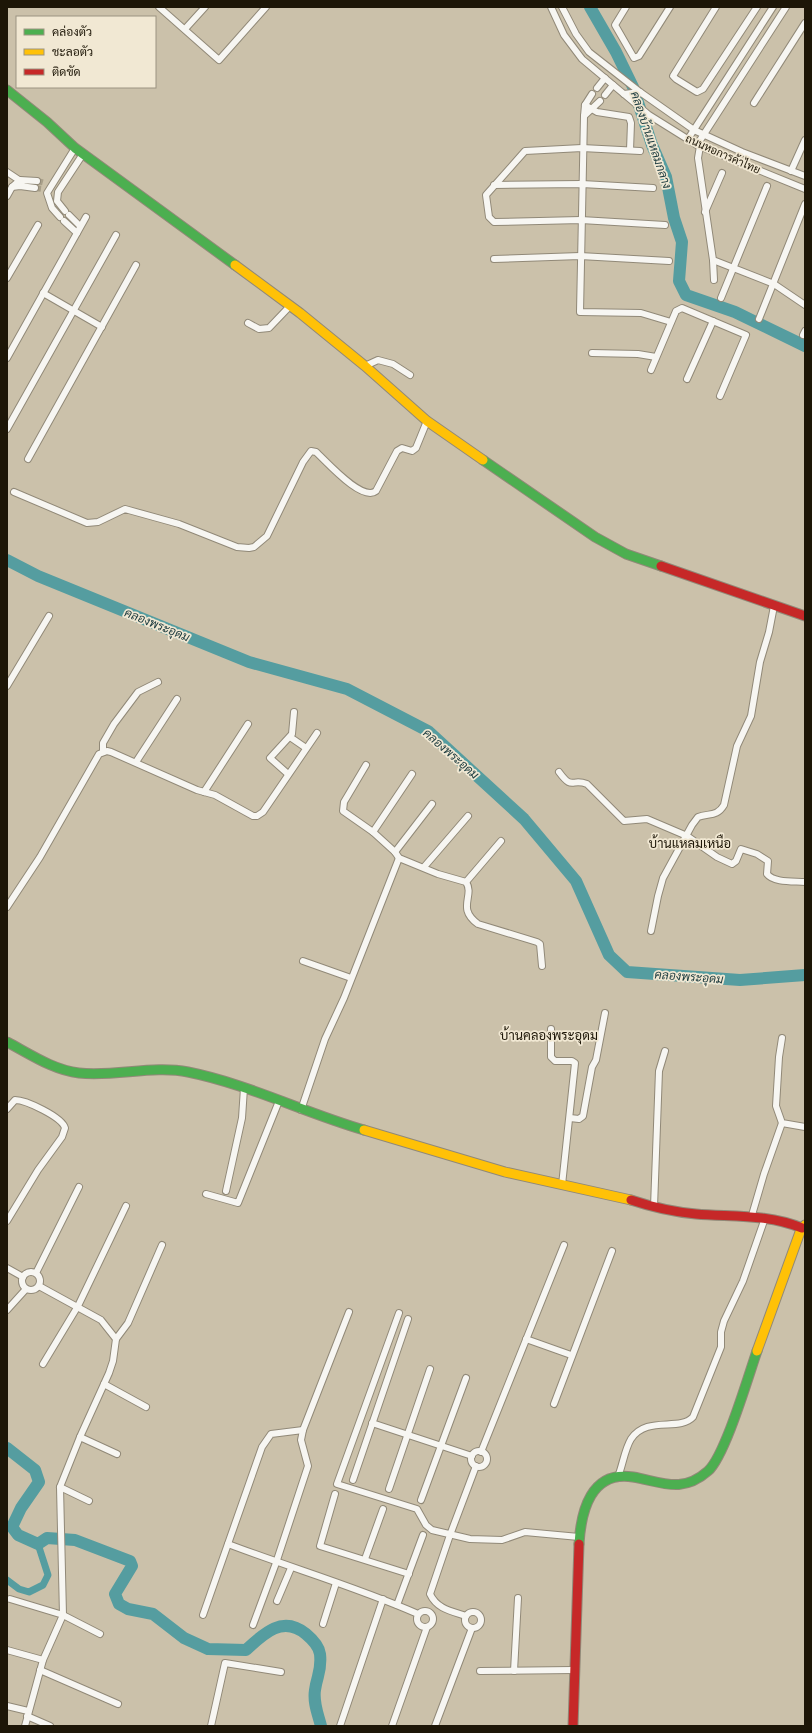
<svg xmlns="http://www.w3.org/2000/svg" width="812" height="1733" font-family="'Times New Roman',Sarabun,serif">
	<rect width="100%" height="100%" fill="#cbc1aa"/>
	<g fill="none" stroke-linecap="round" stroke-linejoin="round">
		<!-- canal -->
		<path stroke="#559da0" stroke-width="7" d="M 7,1580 L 19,1589 L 29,1592 L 43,1585 L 48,1575 L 38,1544"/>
		<!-- river -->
		<g stroke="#559da0" stroke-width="12">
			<path d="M 590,7 L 616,52 L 633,87 L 652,145 L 666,177 L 674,218 L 682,242 L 679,281 L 686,295 L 735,312 L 805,346"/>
			<path d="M 7,560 L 38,576 L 249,662 L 347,689 L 428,731 L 524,819 L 576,881 L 609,955 L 627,972 L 740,980 L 805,975"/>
			<path d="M 7,1448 L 35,1470 L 39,1482 L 21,1508 L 12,1527 L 18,1535 L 38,1544 L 47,1538 L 75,1540 L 130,1561 L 132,1566 L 115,1594 L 119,1604 L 128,1609 L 153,1614 L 184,1638 L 208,1649 L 246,1650 C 264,1633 283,1615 306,1634 C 312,1639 319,1646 320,1654 C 322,1671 317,1675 315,1690 C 313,1703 318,1714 321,1726"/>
		</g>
		<!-- street-tunnel -->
		<g stroke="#a89f89" stroke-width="6" stroke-dasharray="6 3" stroke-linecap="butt">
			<path d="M 37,181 L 45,183"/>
			<path d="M 35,188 L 43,189"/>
		</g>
		<defs>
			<g id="street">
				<path d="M 159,7 L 219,60 L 266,7"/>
				<path d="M 551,7 L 564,35 L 582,59 L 649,115 L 697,145 L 805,189"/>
				<path d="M 562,7 L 576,34 L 589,52 L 640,92 L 694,130 L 742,152 L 805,176"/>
				<path d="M 626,7 L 615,25 L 634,58 L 639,56 L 670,7"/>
				<path d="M 716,7 L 673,76 L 676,79 L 697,92 L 703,89 L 757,7"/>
				<path d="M 185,29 L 205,7"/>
				<path d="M 597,88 L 605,78"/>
				<path d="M 592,94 L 585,105 L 584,116 L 600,101"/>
				<path d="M 624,94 L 640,92"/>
				<path d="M 605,95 L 613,85"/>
				<path d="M 754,103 L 805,23"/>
				<path d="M 585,105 L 597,112 L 629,117 L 631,123 L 630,150"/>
				<path d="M 584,116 L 580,312 L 641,313 L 671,322"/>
				<path d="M 688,139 L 773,7"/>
				<path d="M 697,145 L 786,7"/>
				<path d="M 700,146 L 698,158 L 713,260 L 774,284 L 805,305"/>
				<path d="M 640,151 L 582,148 L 525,151 L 486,195 L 489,217 L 494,222 L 581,220 L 665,225"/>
				<path d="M 791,171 L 805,140"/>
				<path d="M 7,172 L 22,182"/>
				<path d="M 494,185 L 582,184 L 653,188"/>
				<path d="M 35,188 L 20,186 L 12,187 L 20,180 L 37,181"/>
				<path d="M 7,196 L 12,187"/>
				<path d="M 65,211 L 57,201 L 58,192 L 83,154"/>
				<path d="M 705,212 L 722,173"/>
				<path d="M 69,215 L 80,226"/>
				<path d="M 60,217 L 52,208 L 47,193 L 75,148"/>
				<path d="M 64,221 L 77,233"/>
				<path d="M 494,259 L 580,256 L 669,261"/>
				<path d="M 713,260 L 714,280"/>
				<path d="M 7,278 L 38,225"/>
				<path d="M 43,293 L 102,327"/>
				<path d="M 721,298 L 767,186"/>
				<path d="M 759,319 L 805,204"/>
				<path d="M 248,323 L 259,329 L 269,328 L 290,306"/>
				<path d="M 803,335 L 805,331"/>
				<path d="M 592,353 L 638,354 L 656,357"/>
				<path d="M 7,358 L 86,217"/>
				<path d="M 365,366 L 378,360 L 393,364 L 410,375"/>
				<path d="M 651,370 L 676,311 L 682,308 L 746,335 L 720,396"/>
				<path d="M 687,379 L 713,321"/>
				<path d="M 7,429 L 116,235"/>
				<path d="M 28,459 L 136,265"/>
				<path d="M 14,492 L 87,523 L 98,522 L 125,509 L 179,524 L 237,547 L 249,548 L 254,547 L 267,536 L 303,462 L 311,451 L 316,452 C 327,462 362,502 376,491 L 397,451 L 402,448 L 412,451 L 416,448 L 427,421"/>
				<path d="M 7,686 L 49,616"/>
				<path d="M 290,737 L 306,748"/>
				<path d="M 103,752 L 103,743 L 114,724 L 138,692 L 158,682"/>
				<path d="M 136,762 L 177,699"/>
				<path d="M 366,765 L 344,802 L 343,811 L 373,832 L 395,852 L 399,858 L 438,874 L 466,882 C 475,896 456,908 478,924 L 537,942 L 540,944 L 542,966"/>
				<path d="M 559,772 C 573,791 571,778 587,784 L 624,821 L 647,819 L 687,836 L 717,857 L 732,864 L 736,861 L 741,849 L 757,854 L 768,861 L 767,874 C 774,883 794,881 805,882"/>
				<path d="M 288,774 L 270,758 L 292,734 L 294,712"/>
				<path d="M 204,792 L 248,724"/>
				<path d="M 373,832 L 412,774"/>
				<path d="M 395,852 L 432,804"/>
				<path d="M 424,867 L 468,816"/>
				<path d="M 466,882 L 501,841"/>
				<path d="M 7,907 L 40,857 L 99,754 L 107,751 L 111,752 L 197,790 L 215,795 L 253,816 L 257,816 L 263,812 L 317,733"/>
				<path d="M 651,931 L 658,896 L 663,878 L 692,825 L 698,817 C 709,813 717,817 724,805 L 737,746 L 751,716 L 760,662 L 769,632 L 774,606"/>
				<path d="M 303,961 L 351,978"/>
				<path d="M 551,1029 L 551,1057 L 555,1061 L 572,1061 L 575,1063 L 562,1185"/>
				<path d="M 782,1038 L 779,1057 L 776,1106 L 782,1123 L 805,1127"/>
				<path d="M 7,1109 L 15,1100 C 26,1100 62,1117 65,1128 L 62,1137 L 38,1170 L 7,1221"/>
				<path d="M 301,1110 L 325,1039 L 344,998 L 399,858"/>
				<path d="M 570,1118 L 579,1119 L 583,1116 L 592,1067 L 596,1060 L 605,1013"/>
				<path d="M 226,1191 L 242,1118 L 244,1088"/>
				<path d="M 206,1194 L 238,1203 L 279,1101"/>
				<path d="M 654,1207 L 659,1071 L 665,1051"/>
				<path d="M 752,1215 L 764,1174 L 782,1123"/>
				<path d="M 7,1268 L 23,1277"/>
				<circle cx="31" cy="1281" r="9"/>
				<path d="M 36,1273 L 79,1187"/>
				<path d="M 7,1310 L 26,1289"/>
				<path d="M 399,1313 L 337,1484 L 417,1509 L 426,1525 L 432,1530 L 470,1539 L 502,1540 L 525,1532 L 579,1537"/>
				<path d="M 116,1339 L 128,1323 L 162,1245"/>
				<path d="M 526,1339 L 571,1355"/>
				<path d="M 43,1364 L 78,1306 L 126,1206"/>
				<path d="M 104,1384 L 146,1407"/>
				<path d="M 554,1404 L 612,1251"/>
				<path d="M 372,1423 L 472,1456"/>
				<path d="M 80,1437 L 117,1454"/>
				<circle cx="479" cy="1459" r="8"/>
				<path d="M 481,1452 L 564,1245"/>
				<path d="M 619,1474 C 623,1463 625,1449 631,1439 C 647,1415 679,1432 693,1417 L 721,1347 L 721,1332 L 724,1321 L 743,1281 L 765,1218"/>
				<path d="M 353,1480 L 408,1319"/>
				<path d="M 60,1487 L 89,1501"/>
				<path d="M 389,1489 L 430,1369"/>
				<path d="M 335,1494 L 320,1546 L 409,1574"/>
				<path d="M 421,1500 L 466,1378"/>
				<path d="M 228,1544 C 291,1568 357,1587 418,1614"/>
				<path d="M 365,1559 L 383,1509"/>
				<path d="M 10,1599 L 63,1615 L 100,1634"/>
				<path d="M 277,1601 L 291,1568"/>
				<path d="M 397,1605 L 423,1535"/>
				<circle cx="425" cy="1619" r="8"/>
				<circle cx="473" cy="1620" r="8"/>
				<path d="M 203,1615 L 262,1447 L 271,1434 L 303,1430"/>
				<path d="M 466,1616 C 451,1611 437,1609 430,1594 L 450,1535 L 476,1466"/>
				<path d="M 323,1624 L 336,1583"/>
				<path d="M 253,1625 L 276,1563 L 308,1466 L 301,1440 L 303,1430 L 349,1312"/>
				<path d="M 7,1650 L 43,1660"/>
				<path d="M 40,1670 L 118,1704"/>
				<path d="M 480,1671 L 573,1670"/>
				<path d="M 514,1671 L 518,1598"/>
				<path d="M 7,1706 L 28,1711"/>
				<path d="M 27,1716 L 50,1726"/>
				<path d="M 25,1726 L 43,1660 L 63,1615 L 60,1487 L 80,1437 L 109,1373 L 113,1361 L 116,1339 L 101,1320 L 39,1286"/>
				<path d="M 211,1726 L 225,1663 L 281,1672"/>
				<path d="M 340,1726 L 383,1599"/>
				<path d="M 392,1726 L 427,1627"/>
				<path d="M 435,1726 L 472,1628"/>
			</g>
			<g id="fast">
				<path d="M 7,90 L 47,122 L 75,148 L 235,265"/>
				<path d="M 483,460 L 595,537 L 626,554 L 661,566"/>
				<path d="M 7,1042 C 30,1054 53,1070 79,1073 C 115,1077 153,1065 188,1072 C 248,1084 305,1113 364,1130"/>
				<path d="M 579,1544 C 581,1511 591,1470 633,1477 C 662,1482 682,1494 708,1471 C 725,1456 748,1377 757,1351"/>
			</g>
			<g id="slow">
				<path d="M 235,265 L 300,313 L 365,366 L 427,421 L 483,460"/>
				<path d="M 364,1130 L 505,1172 L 631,1200"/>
				<path d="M 757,1351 L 800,1232 L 805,1225"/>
			</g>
			<g id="jam">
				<path d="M 661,566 L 805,616"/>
				<path d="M 631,1200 C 652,1207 674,1212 696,1214 C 733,1217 768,1214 802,1228"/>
				<path d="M 573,1726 L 579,1544"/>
			</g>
		</defs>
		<!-- street casing -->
		<use href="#street" stroke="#918978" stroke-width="8"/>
		<!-- fast casing -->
		<use href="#fast" stroke="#918978" stroke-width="11"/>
		<!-- slow casing -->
		<use href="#slow" stroke="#918978" stroke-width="11"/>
		<!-- jam casing -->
		<use href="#jam" stroke="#918978" stroke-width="11"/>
		<!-- street -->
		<use href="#street" stroke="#f7f6f2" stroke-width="6"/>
		<!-- fast -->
		<use href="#fast" stroke="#4caf50" stroke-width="9"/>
		<!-- slow -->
		<use href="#slow" stroke="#ffc107" stroke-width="9"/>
		<!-- jam -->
		<use href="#jam" stroke="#c62828" stroke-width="9"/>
	</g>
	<g text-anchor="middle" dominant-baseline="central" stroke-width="3.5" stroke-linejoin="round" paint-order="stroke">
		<!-- street labels -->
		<g font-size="11" fill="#1d1607" stroke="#f1e8d3">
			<text transform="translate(723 154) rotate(24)">ถนนหอการค้าไทย</text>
		</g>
		<!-- water labels -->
		<g font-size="12" font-style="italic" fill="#1b3a3e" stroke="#f1e8d3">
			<text transform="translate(651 140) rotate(71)">คลองบ้านแหลมกลาง</text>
			<text transform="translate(157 625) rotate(22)">คลองพระอุดม</text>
			<text transform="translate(451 754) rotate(41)">คลองพระอุดม</text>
			<text transform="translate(689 977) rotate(4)">คลองพระอุดม</text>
		</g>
		<!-- quarter labels -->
		<g font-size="13" fill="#1d1607" stroke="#f1e8d3">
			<text x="690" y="843">บ้านแหลมเหนือ</text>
			<text x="549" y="1035">บ้านคลองพระอุดม</text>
		</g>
	</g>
	<!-- border -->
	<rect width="812" height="1733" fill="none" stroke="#1d1607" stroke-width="16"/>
	<!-- legend -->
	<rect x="16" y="16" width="140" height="72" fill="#f1e8d3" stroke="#9c9481"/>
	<rect x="24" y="29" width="20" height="6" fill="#4caf50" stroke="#9c9481"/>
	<text x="52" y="36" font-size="12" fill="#1d1607">คล่องตัว</text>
	<rect x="24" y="49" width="20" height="6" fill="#ffc107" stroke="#9c9481"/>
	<text x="52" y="56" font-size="12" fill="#1d1607">ชะลอตัว</text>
	<rect x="24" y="69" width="20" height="6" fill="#c62828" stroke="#9c9481"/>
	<text x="52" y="76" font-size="12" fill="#1d1607">ติดขัด</text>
</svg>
